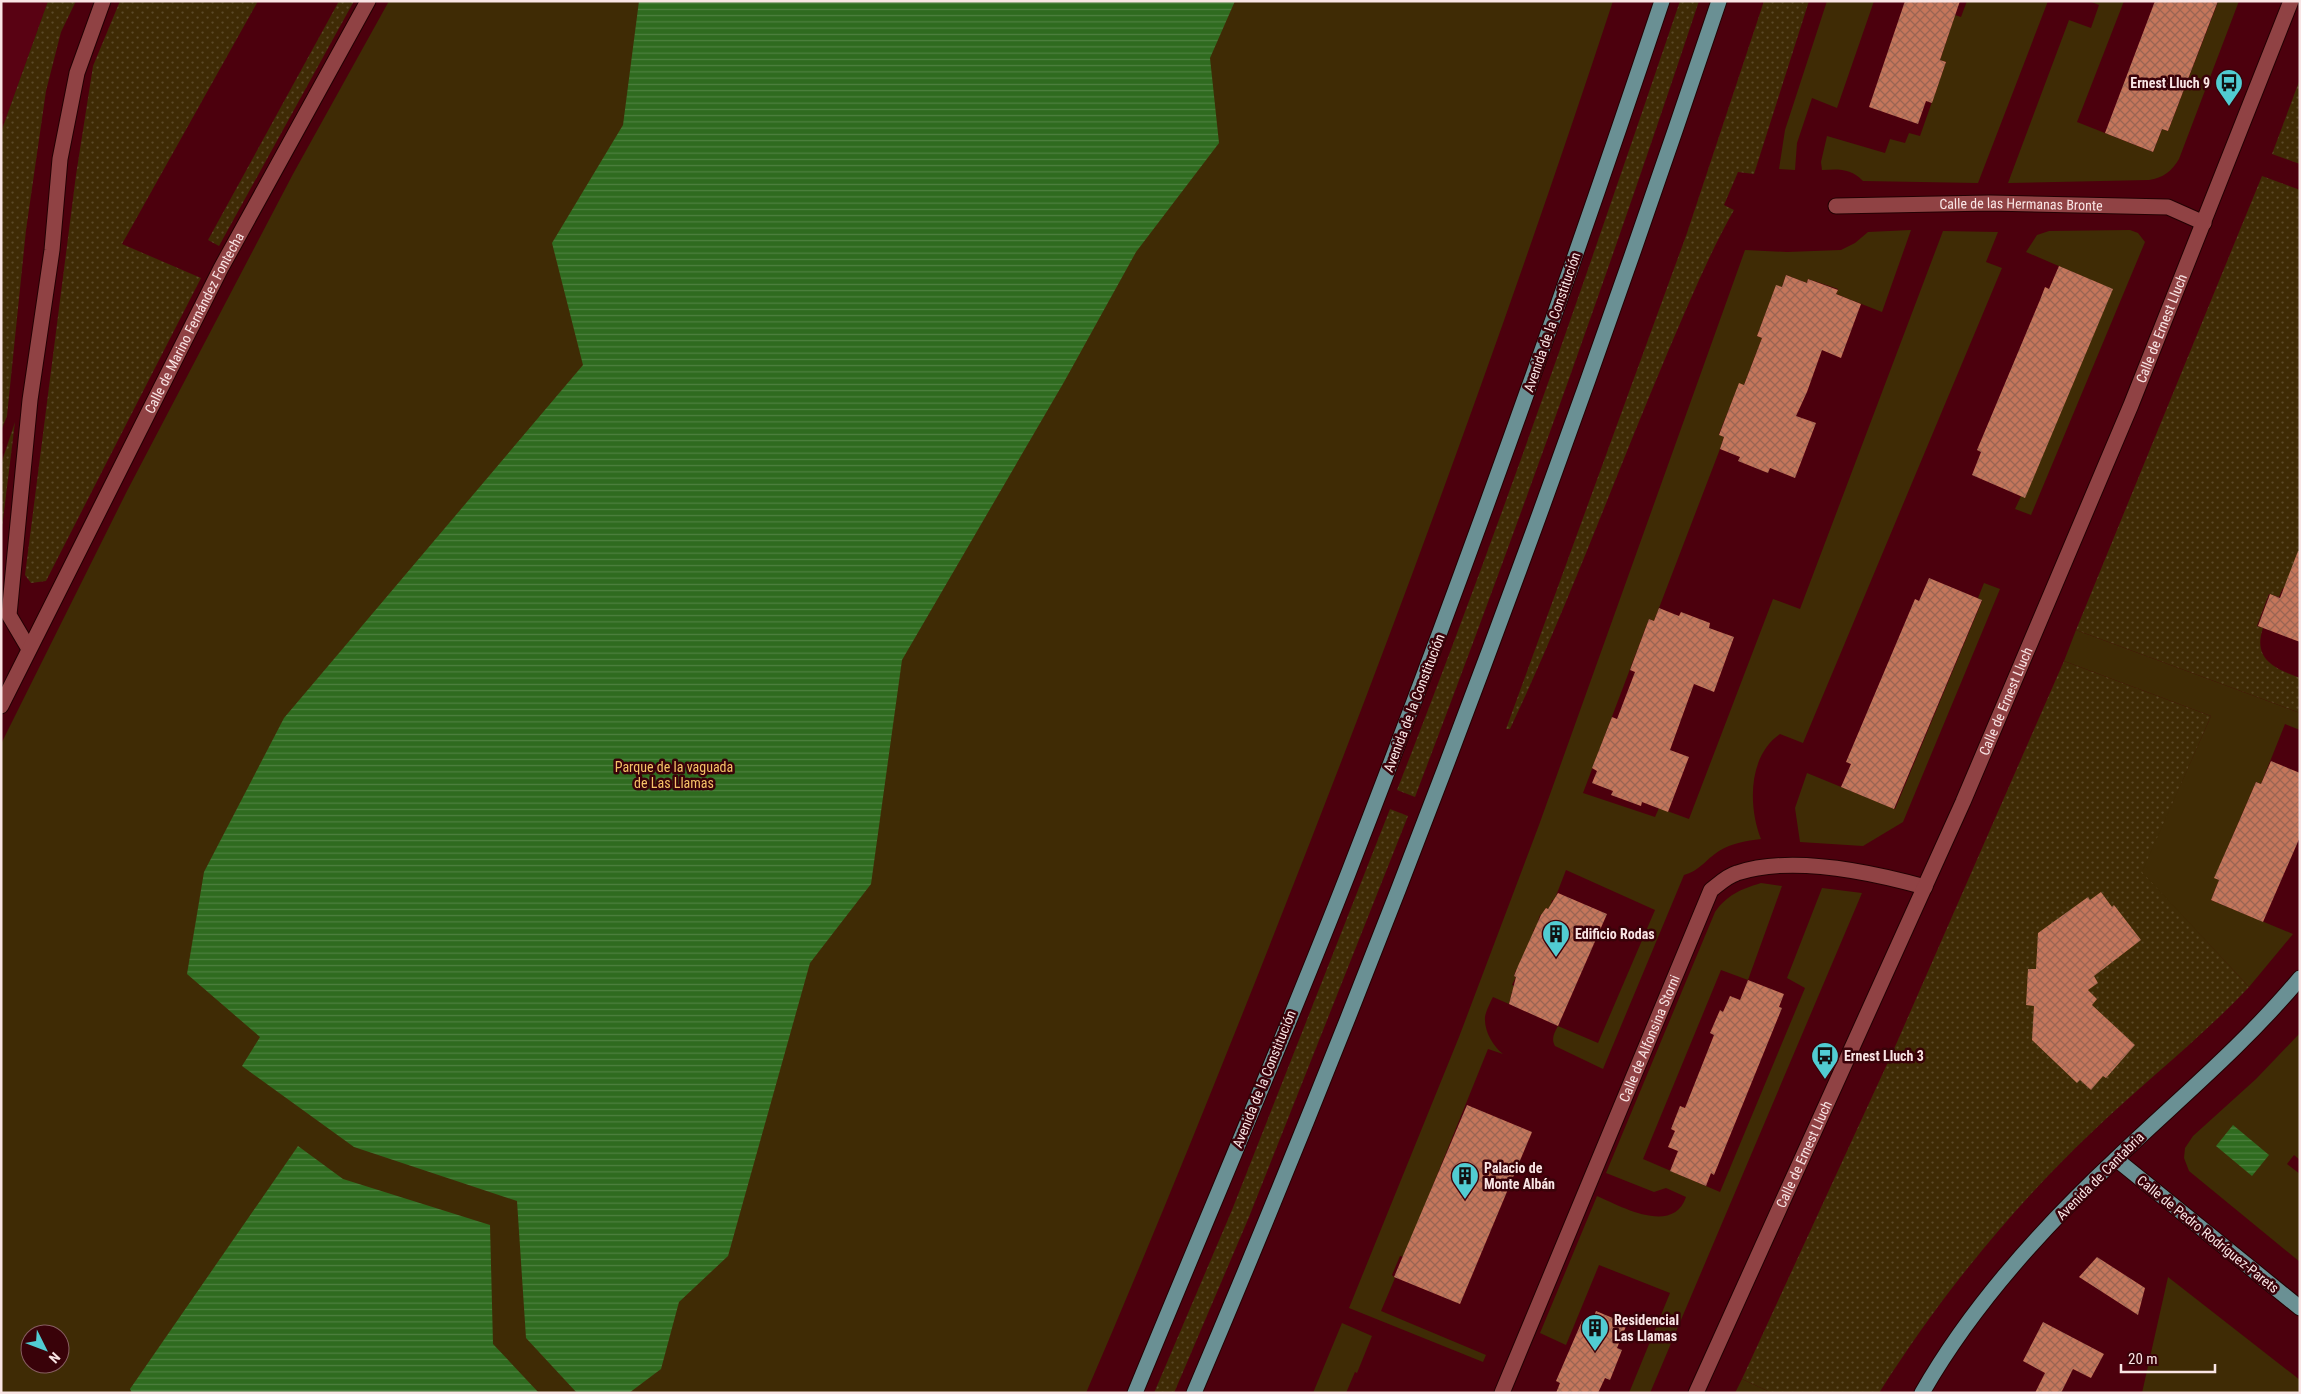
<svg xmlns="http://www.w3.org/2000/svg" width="2301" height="1394" font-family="'Roboto Condensed',sans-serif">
	<defs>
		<pattern id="grass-dots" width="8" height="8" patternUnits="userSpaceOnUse" patternTransform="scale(1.25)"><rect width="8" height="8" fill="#3f2b05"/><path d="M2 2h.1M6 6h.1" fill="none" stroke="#5c4a29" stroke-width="1.8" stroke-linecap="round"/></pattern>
		<pattern id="water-rules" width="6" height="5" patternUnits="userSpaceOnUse" patternTransform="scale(1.25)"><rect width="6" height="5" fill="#2f6b1f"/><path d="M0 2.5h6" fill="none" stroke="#4e803f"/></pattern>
		<pattern id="building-cross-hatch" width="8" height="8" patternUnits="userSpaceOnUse" patternTransform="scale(1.25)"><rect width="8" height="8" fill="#c4765b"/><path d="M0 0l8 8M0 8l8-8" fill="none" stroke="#9a6553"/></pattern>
	</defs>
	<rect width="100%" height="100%" fill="#4c000d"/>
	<!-- built -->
	<path fill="#590213" d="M 1,1 L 48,1 L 1,132 Z"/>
	<!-- grass -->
	<g fill="url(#grass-dots)">
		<path d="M 48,1 L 76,1 L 61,32 L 46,91 L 26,230 L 7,416 L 1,431 L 1,132 Z"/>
		<path d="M 120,1 L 258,1 L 122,244 L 201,278 L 46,581 L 31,583 L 25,575 L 76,175 L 93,66 Z"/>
		<path d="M 339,1 L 354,1 L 219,246 L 208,240 Z"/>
		<path d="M 1680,1 L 1699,1 C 1610,269 1515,534 1415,797 L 1397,790 C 1499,530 1590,266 1680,1 Z"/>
		<path d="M 1764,1 L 1809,1 L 1754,174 L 1738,172 L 1724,205 L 1734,210 C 1708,256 1688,305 1667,354 C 1614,479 1568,606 1510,729 L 1506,729 L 1687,233 Z"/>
		<path d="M 2300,79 L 2300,164 L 2272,154 Z"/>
		<path d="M 2262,176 L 2300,190 L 2300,594 L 2283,588 L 2279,597 L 2269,594 L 2257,626 L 2263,628 C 2252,660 2276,669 2300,678 L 2300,713 L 2076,630 Z"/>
		<path d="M 15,422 L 1,536 L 1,464 Z"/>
		<path d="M 2064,661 L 2211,716 L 2143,872 L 2249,987 C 2200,1039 2143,1083 2091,1133 C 2010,1210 1939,1298 1879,1393 L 1772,1393 L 1742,1379 L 1894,1049 Z"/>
		<path d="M 1390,809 L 1408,816 L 1249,1217 L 1174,1393 L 1154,1393 L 1232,1210 Z"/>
	</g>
	<!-- green -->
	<g fill="#3f2b05" fill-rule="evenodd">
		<path d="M 389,1 L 1613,1 C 1510,314 1397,623 1276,929 C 1215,1084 1152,1240 1086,1393 L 1,1393 L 1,744 L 127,491 L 293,174 ZM 30,1334 L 60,1334 L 60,1364 L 30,1364 Z"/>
		<path d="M 1827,1 L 1874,1 L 1837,108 L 1812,98 L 1797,143 L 1795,170 L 1779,169 L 1785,130 Z"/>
		<path d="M 1967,1 L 2048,1 L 1978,183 L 1863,181 C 1851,168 1838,169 1822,170 L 1821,162 L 1827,136 L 1885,153 L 1890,139 L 1905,143 L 1909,133 L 1920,136 L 1946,62 L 1940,60 L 1955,15 L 1961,17 Z"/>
		<path d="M 2089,1 L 2124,1 L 2077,122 L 2153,152 L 2162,129 L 2168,131 L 2218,2 L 2239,1 L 2179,159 C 2172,171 2163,178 2149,180 L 2008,183 L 2069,20 L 2091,28 L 2099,5 Z"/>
		<path d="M 1911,230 L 1882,312 L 1836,294 L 1838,289 L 1808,279 L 1807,283 L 1786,275 L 1782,287 L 1776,286 L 1757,336 L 1762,338 L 1744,385 L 1739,384 L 1719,434 L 1724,437 L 1720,449 L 1654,621 L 1649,619 L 1583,793 L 1655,817 L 1659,808 L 1689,819 L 1773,599 L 1800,609 L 1943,231 L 1998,232 L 1986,262 L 2002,268 L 1803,743 L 1780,734 C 1748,756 1748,806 1761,839 C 1746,841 1732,843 1719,851 C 1705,860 1701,870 1684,875 L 1603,1069 L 1555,1046 C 1551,1039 1554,1033 1558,1026 L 1598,1043 L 1655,910 L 1566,870 L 1554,901 L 1552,900 L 1550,910 L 1546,908 L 1542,916 L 1540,915 L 1538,921 L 1540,922 L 1533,931 L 1536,932 L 1523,960 L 1521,960 L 1518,971 L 1516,970 L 1514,976 L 1516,977 L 1512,985 L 1517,987 L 1512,992 L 1509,1004 L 1493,997 C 1490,1003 1486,1011 1485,1017 C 1484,1031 1493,1046 1503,1054 L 1488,1049 L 1404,1257 L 1400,1256 L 1392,1275 L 1395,1278 L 1381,1311 L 1486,1355 L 1483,1362 L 1349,1308 L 1459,1037 L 1539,825 L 1745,250 L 1787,252 L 1841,250 L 1855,243 L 1868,232 Z"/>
		<path d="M 2130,230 L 2138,233 L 2145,242 L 2031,515 L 2015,509 L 2071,388 L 2112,289 L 2026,252 L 2037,235 L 2049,231 Z"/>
		<path d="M 1984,583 L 2000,589 L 1903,822 L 1863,846 L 1800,842 L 1795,808 L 1807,773 L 1895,809 L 1982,601 L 1978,598 Z"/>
		<path d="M 2076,630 L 2300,713 L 2300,730 L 2285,724 L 2261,784 L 2256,782 L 2215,877 L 2219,880 L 2211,900 L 2293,934 L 2249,987 L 2142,872 L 2211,716 L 2064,661 Z"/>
		<path d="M 1761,883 L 1782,886 L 1748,980 L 1721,970 L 1643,1159 L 1720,1192 L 1805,988 L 1787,978 L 1822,888 L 1862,893 L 1650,1393 L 1629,1393 L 1670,1293 L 1599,1265 L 1566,1345 L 1540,1333 L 1597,1196 C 1620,1206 1673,1236 1686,1197 L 1666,1188 L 1654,1192 L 1606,1173 L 1715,912 C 1727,895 1741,889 1761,883 Z"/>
		<path d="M 2300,1033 L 2300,1160 L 2294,1155 L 2287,1164 L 2300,1174 L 2300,1262 L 2189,1171 L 2184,1158 L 2185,1148 L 2193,1136 L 2256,1079 Z"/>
		<path d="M 2168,1277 L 2300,1380 L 2300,1393 L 2142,1393 Z"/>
		<path d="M 1342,1323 L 1372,1336 L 1357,1373 L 1355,1372 L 1346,1393 L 1313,1393 Z"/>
		<path d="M 1742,1379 L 1772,1393 L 1735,1393 Z"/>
	</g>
	<!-- water -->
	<g fill="url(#water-rules)">
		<path d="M 639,1 L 1235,1 L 1210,58 L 1219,143 L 1136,252 L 1064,382 L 902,660 L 871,884 L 810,963 L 728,1256 L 679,1302 L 661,1369 L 629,1393 L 577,1393 L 526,1338 L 517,1201 L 354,1147 L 242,1066 L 260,1037 L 187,974 L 204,872 L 284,718 L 583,365 L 552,243 L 623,125 Z"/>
		<path d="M 2233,1125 L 2269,1155 L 2252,1176 L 2216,1146 Z"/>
		<path d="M 298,1146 L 343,1179 L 490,1225 L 493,1344 L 539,1393 L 132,1393 L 130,1389 Z"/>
	</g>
	<!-- building -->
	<g fill="url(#building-cross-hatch)">
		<path d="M 1905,1 L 1960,1 L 1940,60 L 1946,62 L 1932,103 L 1926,101 L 1918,124 L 1869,107 Z"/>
		<path d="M 2155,1 L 2218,1 L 2168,131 L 2162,129 L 2153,152 L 2105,133 Z"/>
		<path d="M 2059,266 L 2113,289 L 2025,498 L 1972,475 L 1981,452 L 1977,450 L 2040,300 L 2045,287 L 2049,289 Z"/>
		<path d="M 1786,275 L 1807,283 L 1808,279 L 1838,290 L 1836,294 L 1861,304 L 1841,358 L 1822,350 L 1807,392 L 1796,416 L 1816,423 L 1795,478 L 1770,468 L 1768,473 L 1738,461 L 1740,457 L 1720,449 L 1724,437 L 1719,435 L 1739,383 L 1744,385 L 1762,338 L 1757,336 L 1776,285 L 1782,287 Z"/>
		<path d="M 2298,551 L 2300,551 L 2300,642 L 2258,626 L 2270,594 L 2280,598 Z"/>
		<path d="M 1929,578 L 1982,600 L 1894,809 L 1841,787 L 1851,764 L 1846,762 L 1915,599 L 1919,601 Z"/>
		<path d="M 1659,608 L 1679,616 L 1681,612 L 1710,623 L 1709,628 L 1734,637 L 1714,692 L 1694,684 L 1670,750 L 1689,757 L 1668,812 L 1642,802 L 1641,806 L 1611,795 L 1613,791 L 1592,783 L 1597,771 L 1592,768 L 1612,717 L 1617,719 L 1635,672 L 1630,670 L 1649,619 L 1654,621 Z"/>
		<path d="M 2271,761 L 2300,773 L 2300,837 L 2263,922 L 2211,900 L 2219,880 L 2214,878 L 2237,826 L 2256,782 L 2261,784 Z"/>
		<path d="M 2101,892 L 2112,907 L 2114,905 L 2141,940 L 2094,976 L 2098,983 L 2088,990 L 2097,999 L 2092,1005 L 2135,1045 L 2106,1078 L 2103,1076 L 2091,1090 L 2080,1080 L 2077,1083 L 2032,1040 L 2034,1006 L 2026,1005 L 2028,969 L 2036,969 L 2038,933 L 2088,897 L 2090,900 Z"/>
		<path d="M 1558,893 L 1607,914 L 1558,1026 L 1509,1004 L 1516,977 L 1514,976 L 1518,966 L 1541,915 L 1546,908 L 1548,909 Z"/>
		<path d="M 1748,980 L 1784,994 L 1779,1007 L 1782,1008 L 1714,1175 L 1711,1173 L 1706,1186 L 1670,1171 L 1678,1151 L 1668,1147 L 1675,1131 L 1671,1129 L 1680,1106 L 1685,1108 L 1714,1035 L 1710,1033 L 1720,1010 L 1723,1012 L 1730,996 L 1740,1000 Z"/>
		<path d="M 1467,1105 L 1532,1132 L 1460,1304 L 1394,1277 Z"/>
		<path d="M 2097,1257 L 2145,1288 L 2138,1315 L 2079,1277 Z"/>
		<path d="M 1596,1311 L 1627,1324 L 1617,1348 L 1622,1350 L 1610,1380 L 1605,1378 L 1598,1393 L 1556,1393 L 1560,1383 L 1556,1381 L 1582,1321 L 1591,1324 Z"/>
		<path d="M 2043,1322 L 2104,1354 L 2091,1378 L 2073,1369 L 2061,1393 L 2035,1393 L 2045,1373 L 2023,1361 Z"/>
	</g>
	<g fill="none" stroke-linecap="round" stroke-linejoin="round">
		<defs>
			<g id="minor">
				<path id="s1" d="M 1836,206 L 1990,203 L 2168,207 L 2204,223"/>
				<path d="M 29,649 L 9,615 L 30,400 L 52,250 L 60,159 L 77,73 L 103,1"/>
				<path id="s2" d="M 1,706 L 221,268 L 368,1"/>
				<path id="s3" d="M 1502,1393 L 1711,890 C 1719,884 1727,876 1737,873 C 1791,855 1871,872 1925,887"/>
				<path id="s4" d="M 1696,1393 L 1963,802 L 2131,405 L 2291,1"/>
			</g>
			<g id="major">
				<path d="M 2116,1159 L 2300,1308"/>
				<path d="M 1135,1393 C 1206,1220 1280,1048 1348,874 C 1460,586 1564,294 1662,1"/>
				<path d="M 1194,1393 C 1388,936 1561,472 1719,1"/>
				<path d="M 1922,1393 C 1972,1305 2043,1227 2117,1158 C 2179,1099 2245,1044 2300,978"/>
			</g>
		</defs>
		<!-- minor casing -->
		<use href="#minor" stroke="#230003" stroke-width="17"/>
		<!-- major casing -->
		<use href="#major" stroke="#230003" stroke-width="17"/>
		<!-- minor -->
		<use href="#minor" stroke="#904244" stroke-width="15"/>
		<!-- major -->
		<use href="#major" stroke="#6a9094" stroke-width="15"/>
	</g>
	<!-- icons -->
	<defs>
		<symbol id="bus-pin" viewBox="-11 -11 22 30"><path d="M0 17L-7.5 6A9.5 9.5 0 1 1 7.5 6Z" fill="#51ccd2" stroke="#390209"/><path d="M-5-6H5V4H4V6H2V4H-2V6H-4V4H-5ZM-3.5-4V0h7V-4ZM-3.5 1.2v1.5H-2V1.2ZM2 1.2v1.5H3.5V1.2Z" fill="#111"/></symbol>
		<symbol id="building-pin" viewBox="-11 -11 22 30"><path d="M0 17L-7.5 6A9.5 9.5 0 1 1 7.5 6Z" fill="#51ccd2" stroke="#390209"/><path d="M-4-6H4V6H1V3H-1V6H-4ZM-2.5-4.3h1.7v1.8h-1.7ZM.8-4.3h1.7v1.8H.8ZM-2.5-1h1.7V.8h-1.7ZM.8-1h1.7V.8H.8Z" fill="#111"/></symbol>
	</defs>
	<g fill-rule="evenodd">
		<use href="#bus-pin" x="2213" y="67" width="32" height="43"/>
		<use href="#building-pin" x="1540" y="918" width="32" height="43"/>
		<use href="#bus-pin" x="1809" y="1040" width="32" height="43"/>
		<use href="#building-pin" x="1449" y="1160" width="32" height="43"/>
		<use href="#building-pin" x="1579" y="1312" width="32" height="43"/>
	</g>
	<g text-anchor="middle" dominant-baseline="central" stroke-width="5" stroke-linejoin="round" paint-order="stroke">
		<!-- poi labels -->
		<g font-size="14" font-weight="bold" fill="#f9e5e5" stroke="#390209" text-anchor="start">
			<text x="2210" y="83" text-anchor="end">Ernest Lluch 9</text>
			<text x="1575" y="934">Edificio Rodas</text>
			<text x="1844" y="1056">Ernest Lluch 3</text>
			<text x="1484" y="1168">Palacio de<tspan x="1484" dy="16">Monte Albán</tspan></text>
			<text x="1614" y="1320">Residencial<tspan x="1614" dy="16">Las Llamas</tspan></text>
		</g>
		<!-- street labels -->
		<g font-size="14" fill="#f9e5e5" stroke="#390209">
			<text stroke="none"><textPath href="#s1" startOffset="185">Calle de las Hermanas Bronte</textPath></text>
			<text transform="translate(1552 322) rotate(-71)">Avenida de la Constitución</text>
			<text stroke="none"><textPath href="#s2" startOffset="429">Calle de Marino Fernández Fontecha</textPath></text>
			<text stroke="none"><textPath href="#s4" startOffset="1162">Calle de Ernest Lluch</textPath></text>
			<text stroke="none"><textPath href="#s4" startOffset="758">Calle de Ernest Lluch</textPath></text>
			<text transform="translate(1414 703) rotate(-69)">Avenida de la Constitución</text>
			<text stroke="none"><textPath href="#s3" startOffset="384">Calle de Alfonsina Storni</textPath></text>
			<text transform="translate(1264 1079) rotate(-68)">Avenida de la Constitución</text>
			<text stroke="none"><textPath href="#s4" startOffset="262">Calle de Ernest Lluch</textPath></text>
			<text transform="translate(2100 1176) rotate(-45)">Avenida de Cantabria</text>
			<text transform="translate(2208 1234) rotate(39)">Calle de Pedro Rodríguez-Parets</text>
		</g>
		<!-- park labels -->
		<g font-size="14" fill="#f6c267" stroke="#390209">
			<text x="674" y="767">Parque de la vaguada<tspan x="674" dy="16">de Las Llamas</tspan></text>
		</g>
	</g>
	<!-- border -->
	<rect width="2301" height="1394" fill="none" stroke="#f9e5e5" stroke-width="5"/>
	<!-- north arrow -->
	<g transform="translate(45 1349) rotate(132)"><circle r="24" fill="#390209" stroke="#865d61"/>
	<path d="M0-4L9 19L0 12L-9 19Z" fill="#51ccd2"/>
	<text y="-8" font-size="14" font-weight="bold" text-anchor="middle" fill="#f9e5e5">N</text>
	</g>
	<!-- scale -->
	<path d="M2121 1364v8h94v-8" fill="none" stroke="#f9e5e5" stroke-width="2.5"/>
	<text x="2128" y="1364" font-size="15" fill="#f9e5e5" stroke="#390209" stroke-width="4" paint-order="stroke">20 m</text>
</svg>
